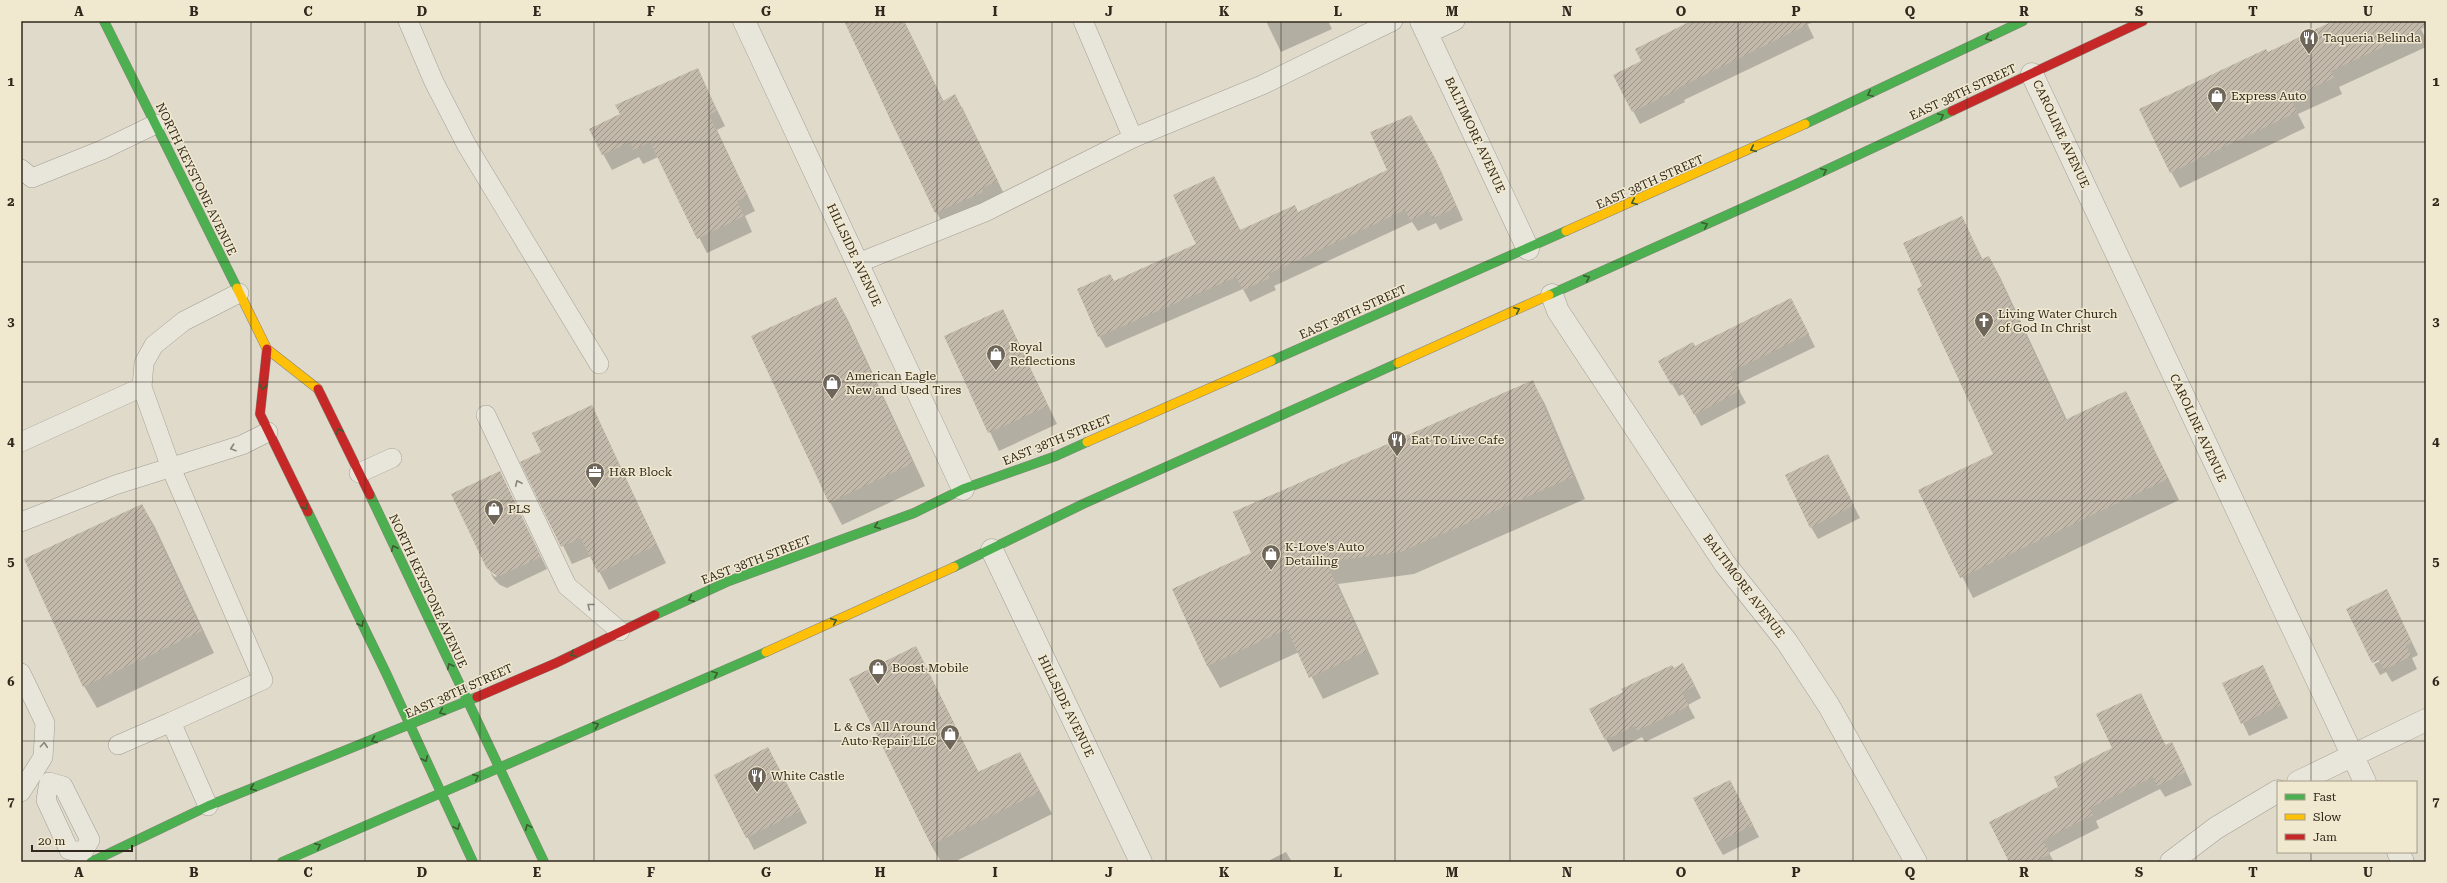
<svg xmlns="http://www.w3.org/2000/svg" width="2447" height="883" font-family="'Roboto Serif',serif">
	<defs>
		<pattern id="building-hatch" width="6" height="6" patternUnits="userSpaceOnUse"><rect width="6" height="6" fill="#c2b9ab"/><path d="M-1 1l2-2M0 6l6-6M5 7l2-2" fill="none" stroke="#9e968b"/></pattern>
	</defs>
	<rect width="100%" height="100%" fill="#dfdaca"/>
	<!-- shadow -->
	<g fill="#0003">
		<path d="M 846,21 L 904,21 L 944,102 L 962,107 L 1004,194 L 943,225 L 891,121 Z"/>
		<path d="M 1266,21 L 1328,21 L 1332,29 L 1281,52 Z"/>
		<path d="M 1693,21 L 1806,21 L 1814,38 L 1684,100 L 1685,102 L 1640,124 L 1614,75 L 1642,61 Z"/>
		<path d="M 2335,21 L 2417,21 L 2426,39 L 2426,47 L 2339,87 L 2342,94 L 2298,114 L 2305,128 L 2180,188 L 2171,172 L 2268,53 Z"/>
		<path d="M 697,69 L 725,126 L 717,130 L 755,211 L 745,216 L 752,232 L 707,253 L 658,157 L 643,164 L 639,157 L 612,170 L 603,154 L 621,115 Z"/>
		<path d="M 1410,116 L 1441,171 L 1463,220 L 1440,230 L 1436,223 L 1418,231 L 1412,222 L 1274,286 L 1276,290 L 1250,302 L 1243,289 L 1106,348 L 1099,336 L 1114,282 L 1197,245 L 1214,177 L 1240,230 L 1298,213 L 1389,170 Z"/>
		<path d="M 1961,217 L 1983,260 L 1989,257 L 2000,277 L 2067,420 L 2126,392 L 2179,500 L 1973,598 L 1919,490 L 1994,455 L 1923,287 Z"/>
		<path d="M 836,298 L 848,320 L 925,486 L 842,525 L 830,502 Z"/>
		<path d="M 1003,311 L 1057,424 L 999,451 L 945,337 Z"/>
		<path d="M 1797,311 L 1815,347 L 1736,385 L 1746,403 L 1701,426 L 1684,394 L 1679,396 L 1672,384 L 1695,347 Z"/>
		<path d="M 1532,381 L 1545,404 L 1585,499 L 1414,574 L 1338,584 L 1379,674 L 1323,699 L 1299,652 L 1220,688 L 1207,665 Z"/>
		<path d="M 591,406 L 666,563 L 609,590 L 591,556 L 572,564 L 522,462 L 543,453 Z"/>
		<path d="M 1834,467 L 1860,518 L 1818,539 L 1811,527 Z"/>
		<path d="M 500,473 L 547,569 L 507,588 L 500,585 L 494,579 L 490,572 L 495,577 L 497,576 L 487,566 Z"/>
		<path d="M 142,505 L 155,527 L 214,653 L 97,708 L 84,686 Z"/>
		<path d="M 2393,603 L 2418,655 L 2412,658 L 2417,669 L 2392,682 L 2386,672 L 2380,675 L 2374,664 L 2384,659 Z"/>
		<path d="M 916,648 L 979,773 L 1020,753 L 1052,814 L 954,862 L 941,862 L 931,845 Z"/>
		<path d="M 2262,666 L 2288,718 L 2249,736 L 2224,683 Z"/>
		<path d="M 1673,669 L 1690,676 L 1701,698 L 1688,705 L 1695,718 L 1645,742 L 1642,737 L 1613,752 L 1591,710 Z"/>
		<path d="M 2140,694 L 2166,746 L 2178,755 L 2192,785 L 2165,797 L 2160,789 L 2096,821 L 2099,828 L 2049,853 L 2054,862 L 2010,862 L 2060,788 L 2114,749 Z"/>
		<path d="M 775,761 L 807,823 L 754,850 L 716,776 Z"/>
		<path d="M 1737,794 L 1759,837 L 1723,855 L 1716,843 Z"/>
		<path d="M 1286,852 L 1292,862 L 1266,862 Z"/>
	</g>
	<!-- building -->
	<g fill="url(#building-hatch)">
		<path d="M 844,21 L 904,21 L 943,101 L 955,94 L 998,181 L 982,188 L 983,192 L 935,213 Z"/>
		<path d="M 1691,21 L 1815,21 L 1678,88 L 1679,89 L 1632,112 L 1613,75 L 1641,61 L 1635,49 Z"/>
		<path d="M 2333,21 L 2426,21 L 2426,27 L 2331,71 L 2334,78 L 2290,98 L 2297,112 L 2170,173 L 2139,109 L 2266,49 L 2268,52 Z"/>
		<path d="M 698,68 L 717,111 L 709,115 L 748,196 L 737,201 L 744,216 L 697,239 L 650,142 L 633,150 L 630,142 L 602,155 L 589,129 L 620,114 L 615,105 Z"/>
		<path d="M 1411,115 L 1435,158 L 1457,208 L 1432,218 L 1429,211 L 1410,220 L 1405,210 L 1268,274 L 1270,278 L 1243,290 L 1236,277 L 1098,337 L 1077,289 L 1110,274 L 1114,281 L 1196,244 L 1173,195 L 1214,176 L 1240,230 L 1295,205 L 1298,212 L 1387,170 L 1370,132 Z"/>
		<path d="M 1962,216 L 1982,259 L 1989,256 L 2065,420 L 2126,391 L 2168,479 L 1960,578 L 1918,490 L 1993,454 L 1917,289 L 1922,286 L 1903,243 Z"/>
		<path d="M 836,297 L 913,463 L 829,503 L 751,336 Z"/>
		<path d="M 1791,298 L 1809,334 L 1730,372 L 1740,391 L 1694,415 L 1676,382 L 1671,385 L 1658,361 L 1693,342 L 1695,346 Z"/>
		<path d="M 1003,309 L 1048,406 L 988,433 L 944,336 Z"/>
		<path d="M 1533,380 L 1573,477 L 1401,552 L 1326,562 L 1367,651 L 1309,678 L 1287,629 L 1207,666 L 1172,589 L 1251,553 L 1233,512 Z"/>
		<path d="M 592,405 L 657,545 L 598,573 L 581,538 L 561,547 L 520,462 L 541,452 L 532,433 Z"/>
		<path d="M 1828,454 L 1854,505 L 1810,528 L 1785,475 Z"/>
		<path d="M 500,471 L 541,557 L 500,576 L 492,573 L 486,567 L 451,494 Z"/>
		<path d="M 142,504 L 202,631 L 83,687 L 24,559 Z"/>
		<path d="M 2387,589 L 2412,642 L 2406,645 L 2411,656 L 2384,670 L 2379,660 L 2372,663 L 2346,609 Z"/>
		<path d="M 916,646 L 978,772 L 1020,752 L 1040,792 L 931,845 L 849,679 Z"/>
		<path d="M 1683,663 L 1695,686 L 1682,692 L 1689,706 L 1637,731 L 1635,726 L 1605,740 L 1589,709 L 1623,692 L 1621,689 L 1672,665 L 1674,668 Z"/>
		<path d="M 2263,665 L 2281,705 L 2241,724 L 2222,683 Z"/>
		<path d="M 2141,693 L 2165,745 L 2172,742 L 2186,772 L 2157,786 L 2153,777 L 2090,808 L 2093,815 L 2043,840 L 2050,854 L 2034,862 L 2009,862 L 1989,822 L 2058,787 L 2054,777 L 2112,748 L 2096,714 Z"/>
		<path d="M 768,747 L 801,811 L 746,838 L 714,775 Z"/>
		<path d="M 1730,780 L 1753,825 L 1716,843 L 1693,798 Z"/>
	</g>
	<g fill="none" stroke-linecap="round" stroke-linejoin="round">
		<defs>
			<g id="lane">
				<path d="M 408,21 L 434,82 L 466,144 L 599,364"/>
				<path d="M 1083,21 L 1133,138"/>
				<path d="M 1427,34 L 1455,21"/>
				<path d="M 21,169 L 32,178 L 102,150 L 156,124"/>
				<path d="M 858,263 L 985,212 L 1133,138 L 1262,85 L 1393,21"/>
				<path d="M 486,415 L 567,586 L 620,631"/>
				<path d="M 21,442 L 142,387"/>
				<path d="M 359,473 L 392,458"/>
				<path d="M 21,522 L 115,485 L 242,445 L 268,432"/>
				<path d="M 21,673 L 45,723 L 43,757 L 21,792"/>
				<path d="M 118,745 L 171,722"/>
				<path d="M 49,782 L 63,786 L 90,840 L 83,852 L 69,850 L 46,800 Z"/>
				<path d="M 208,806 L 171,722 L 263,680 L 171,468 L 142,387 L 144,363 L 154,345 L 184,321 L 239,293"/>
			</g>
			<g id="street">
				<path d="M 744,21 L 963,489"/>
				<path d="M 1421,21 L 1528,249"/>
				<path d="M 2032,74 L 2365,782"/>
				<path d="M 1552,295 L 1558,311 L 1725,564 L 1787,642 L 1829,706 L 1916,862"/>
				<path d="M 992,550 L 1141,862"/>
				<path d="M 2298,782 L 2426,720"/>
				<path d="M 2398,852 L 2403,862"/>
				<path d="M 2171,862 L 2216,828 L 2278,791"/>
			</g>
			<g id="fast">
				<path d="M 104,21 L 237,288"/>
				<path d="M 1805,124 L 2023,21"/>
				<path d="M 1549,295 L 1796,184 L 1952,111"/>
				<path d="M 1271,361 L 1566,231"/>
				<path d="M 370,495 L 544,862"/>
				<path d="M 308,512 L 386,673 L 473,862"/>
				<path d="M 954,567 L 1083,504 L 1398,363"/>
				<path d="M 655,615 L 729,581 L 914,513 L 963,489 L 1056,456 L 1087,442"/>
				<path d="M 91,862 L 208,806 L 477,697"/>
				<path d="M 282,862 L 766,652"/>
			</g>
			<g id="slow">
				<path d="M 1566,231 L 1805,124"/>
				<path d="M 237,288 L 267,349 L 318,389"/>
				<path d="M 1398,363 L 1549,295"/>
				<path d="M 1087,442 L 1271,361"/>
				<path d="M 766,652 L 954,567"/>
			</g>
			<g id="jam">
				<path d="M 1952,111 L 2143,21"/>
				<path d="M 267,349 L 260,414 L 308,512"/>
				<path d="M 318,389 L 370,495"/>
				<path d="M 477,697 L 556,663 L 655,615"/>
			</g>
		</defs>
		<!-- lane casing -->
		<use href="#lane" stroke="#a49f93" stroke-width="20"/>
		<!-- street casing -->
		<use href="#street" stroke="#a49f93" stroke-width="23"/>
		<!-- fast casing -->
		<use href="#fast" stroke="#8a847a" stroke-width="10"/>
		<!-- slow casing -->
		<use href="#slow" stroke="#8a847a" stroke-width="10"/>
		<!-- jam casing -->
		<use href="#jam" stroke="#8a847a" stroke-width="10"/>
		<!-- lane -->
		<use href="#lane" stroke="#e8e5db" stroke-width="19"/>
		<!-- street -->
		<use href="#street" stroke="#e8e5db" stroke-width="22"/>
		<!-- fast -->
		<use href="#fast" stroke="#4caf50" stroke-width="9"/>
		<!-- slow -->
		<use href="#slow" stroke="#ffc107" stroke-width="9"/>
		<!-- jam -->
		<use href="#jam" stroke="#c62828" stroke-width="9"/>
	</g>
	<!-- one-way arrows -->
	<defs><path id="oneway-chevron" d="M-2-3.5L2.5 0L-2 3.5" fill="none" stroke-width="1.6" stroke-linecap="round" stroke-linejoin="round"/></defs>
	<g stroke="#3c5e31">
		<use href="#oneway-chevron" transform="translate(1988 38) rotate(155)"/>
		<use href="#oneway-chevron" transform="translate(1870 94) rotate(155)"/>
		<use href="#oneway-chevron" transform="translate(1941 116) rotate(-25)"/>
		<use href="#oneway-chevron" transform="translate(1753 149) rotate(156)"/>
		<use href="#oneway-chevron" transform="translate(1824 171) rotate(-25)"/>
		<use href="#oneway-chevron" transform="translate(1634 202) rotate(156)"/>
		<use href="#oneway-chevron" transform="translate(1705 225) rotate(-24)"/>
		<use href="#oneway-chevron" transform="translate(1587 278) rotate(-24)"/>
		<use href="#oneway-chevron" transform="translate(1517 310) rotate(-24)"/>
		<use href="#oneway-chevron" transform="translate(263 387) rotate(96)"/>
		<use href="#oneway-chevron" transform="translate(339 431) rotate(-115)"/>
		<use href="#oneway-chevron" transform="translate(305 507) rotate(64)"/>
		<use href="#oneway-chevron" transform="translate(877 526) rotate(159)"/>
		<use href="#oneway-chevron" transform="translate(394 548) rotate(-115)"/>
		<use href="#oneway-chevron" transform="translate(691 599) rotate(156)"/>
		<use href="#oneway-chevron" transform="translate(834 621) rotate(-24)"/>
		<use href="#oneway-chevron" transform="translate(361 624) rotate(64)"/>
		<use href="#oneway-chevron" transform="translate(573 654) rotate(153)"/>
		<use href="#oneway-chevron" transform="translate(450 666) rotate(-116)"/>
		<use href="#oneway-chevron" transform="translate(715 674) rotate(-23)"/>
		<use href="#oneway-chevron" transform="translate(442 712) rotate(156)"/>
		<use href="#oneway-chevron" transform="translate(596 725) rotate(-23)"/>
		<use href="#oneway-chevron" transform="translate(374 740) rotate(158)"/>
		<use href="#oneway-chevron" transform="translate(425 759) rotate(65)"/>
		<use href="#oneway-chevron" transform="translate(476 777) rotate(-24)"/>
		<use href="#oneway-chevron" transform="translate(253 788) rotate(158)"/>
		<use href="#oneway-chevron" transform="translate(457 827) rotate(65)"/>
		<use href="#oneway-chevron" transform="translate(528 827) rotate(-114)"/>
		<use href="#oneway-chevron" transform="translate(318 846) rotate(-24)"/>
	</g>
	<g stroke="#8c867c">
		<use href="#oneway-chevron" transform="translate(233 448) rotate(162)"/>
		<use href="#oneway-chevron" transform="translate(518 483) rotate(-115)"/>
		<use href="#oneway-chevron" transform="translate(590 606) rotate(-141)"/>
		<use href="#oneway-chevron" transform="translate(44 745) rotate(-85)"/>
	</g>
	<!-- grid -->
	<path fill="none" stroke="#31281d" stroke-width="1" stroke-opacity="0.55" d="M 136,21 L 136,862M 251,21 L 251,862M 365,21 L 365,862M 480,21 L 480,862M 594,21 L 594,862M 709,21 L 709,862M 823,21 L 823,862M 937,21 L 937,862M 1052,21 L 1052,862M 1166,21 L 1166,862M 1281,21 L 1281,862M 1395,21 L 1395,862M 1510,21 L 1510,862M 1624,21 L 1624,862M 1738,21 L 1738,862M 1853,21 L 1853,862M 1967,21 L 1967,862M 2082,21 L 2082,862M 2196,21 L 2196,862M 2311,21 L 2311,782M 21,142 L 2426,142M 21,262 L 2426,262M 21,382 L 2426,382M 21,501 L 2426,501M 21,621 L 2426,621M 21,741 L 2426,741M 2311,852 L 2311,862"/>
	<!-- icons -->
	<defs>
		<symbol id="restaurant-pin" viewBox="-11 -11 22 30"><path d="M0 17L-7.5 6A9.5 9.5 0 1 1 7.5 6Z" fill="#6e665a" stroke="#f1e9cf"/><path d="M-5-6h1v4h1v-4h1v4h1v-4h1v5L-1.5 .5V6h-2V.5L-5-1ZM5-6V6H3V1.5H1.5Q1.5-4 5-6Z" fill="#fff"/></symbol>
		<symbol id="shop-pin" viewBox="-11 -11 22 30"><path d="M0 17L-7.5 6A9.5 9.5 0 1 1 7.5 6Z" fill="#6e665a" stroke="#f1e9cf"/><path d="M-5-2.5h2.3a2.7 3.5 0 0 1 5.4 0H5L5.5 6h-11ZM-1.5-2.5h3a1.5 2.3 0 0 0-3 0Z" fill="#fff"/></symbol>
		<symbol id="church-pin" viewBox="-11 -11 22 30"><path d="M0 17L-7.5 6A9.5 9.5 0 1 1 7.5 6Z" fill="#6e665a" stroke="#f1e9cf"/><path d="M-1.2-6h2.4v3.5h3.3v2.4h-3.3V6h-2.4V-.1h-3.3v-2.4h3.3Z" fill="#fff"/></symbol>
		<symbol id="office-pin" viewBox="-11 -11 22 30"><path d="M0 17L-7.5 6A9.5 9.5 0 1 1 7.5 6Z" fill="#6e665a" stroke="#f1e9cf"/><path d="M-6-3h4V-5.5h4V-3h4V5H-6ZM-1-4.5V-3h2v-1.5ZM-6 0V1H6V0Z" fill="#fff"/></symbol>
	</defs>
	<g fill-rule="evenodd">
		<use href="#restaurant-pin" x="2298" y="27" width="22" height="30"/>
		<use href="#shop-pin" x="2206" y="85" width="22" height="30"/>
		<use href="#church-pin" x="1973" y="310" width="22" height="30"/>
		<use href="#shop-pin" x="985" y="343" width="22" height="30"/>
		<use href="#shop-pin" x="821" y="372" width="22" height="30"/>
		<use href="#restaurant-pin" x="1386" y="429" width="22" height="30"/>
		<use href="#office-pin" x="584" y="461" width="22" height="30"/>
		<use href="#shop-pin" x="483" y="498" width="22" height="30"/>
		<use href="#shop-pin" x="1260" y="543" width="22" height="30"/>
		<use href="#shop-pin" x="867" y="657" width="22" height="30"/>
		<use href="#shop-pin" x="939" y="723" width="22" height="30"/>
		<use href="#restaurant-pin" x="746" y="765" width="22" height="30"/>
	</g>
	<g text-anchor="middle" dominant-baseline="central" stroke-width="3" stroke-linejoin="round" paint-order="stroke">
		<!-- poi labels -->
		<g font-size="12" fill="#31281d" stroke="#f1e9cf" text-anchor="start">
			<text x="2323" y="38">Taqueria Belinda</text>
			<text x="2231" y="96">Express Auto</text>
			<text x="1998" y="314">Living Water Church<tspan x="1998" dy="14">of God In Christ</tspan></text>
			<text x="1010" y="347">Royal<tspan x="1010" dy="14">Reflections</tspan></text>
			<text x="846" y="376">American Eagle<tspan x="846" dy="14">New and Used Tires</tspan></text>
			<text x="1411" y="440">Eat To Live Cafe</text>
			<text x="609" y="472">H&amp;R Block</text>
			<text x="508" y="509">PLS</text>
			<text x="1285" y="547">K-Love's Auto<tspan x="1285" dy="14">Detailing</tspan></text>
			<text x="892" y="668">Boost Mobile</text>
			<text x="936" y="727" text-anchor="end">L &amp; Cs All Around<tspan x="936" dy="14">Auto Repair LLC</tspan></text>
			<text x="771" y="776">White Castle</text>
		</g>
		<!-- street labels -->
		<g font-size="12" fill="#31281d" stroke="#f1e9cf">
			<text transform="translate(1963 92) rotate(-25)">EAST 38TH STREET</text>
			<text transform="translate(2061 134) rotate(65)">CAROLINE AVENUE</text>
			<text transform="translate(1475 135) rotate(65)">BALTIMORE AVENUE</text>
			<text transform="translate(196 179) rotate(64)">NORTH KEYSTONE AVENUE</text>
			<text transform="translate(1650 182) rotate(-24)">EAST 38TH STREET</text>
			<text transform="translate(854 255) rotate(65)">HILLSIDE AVENUE</text>
			<text transform="translate(1353 312) rotate(-24)">EAST 38TH STREET</text>
			<text transform="translate(2198 428) rotate(65)">CAROLINE AVENUE</text>
			<text transform="translate(1057 440) rotate(-22)">EAST 38TH STREET</text>
			<text transform="translate(756 560) rotate(-21)">EAST 38TH STREET</text>
			<text transform="translate(1744 586) rotate(53)">BALTIMORE AVENUE</text>
			<text transform="translate(428 591) rotate(65)">NORTH KEYSTONE AVENUE</text>
			<text transform="translate(459 691) rotate(-24)">EAST 38TH STREET</text>
			<text transform="translate(1066 706) rotate(64)">HILLSIDE AVENUE</text>
		</g>
	</g>
	<!-- border -->
	<rect width="2447" height="883" fill="none" stroke="#f1e9cf" stroke-width="44"/>
	<!-- legend -->
	<rect x="2277" y="781" width="140" height="72" fill="#f1e9cf" stroke="#a49c88"/>
	<rect x="2285" y="794" width="20" height="6" fill="#4caf50" stroke="#a49c88"/>
	<text x="2313" y="801" font-size="12" fill="#31281d">Fast</text>
	<rect x="2285" y="814" width="20" height="6" fill="#ffc107" stroke="#a49c88"/>
	<text x="2313" y="821" font-size="12" fill="#31281d">Slow</text>
	<rect x="2285" y="834" width="20" height="6" fill="#c62828" stroke="#a49c88"/>
	<text x="2313" y="841" font-size="12" fill="#31281d">Jam</text>
	<!-- scale -->
	<path d="M32 845v6h100v-6" fill="none" stroke="#31281d" stroke-width="2"/>
	<text x="38" y="845" font-size="12" fill="#31281d" stroke="#f1e9cf" stroke-width="3" paint-order="stroke">20 m</text>
	<rect x="22" y="22" width="2403" height="839" fill="none" stroke="#31281d" stroke-width="1.5"/>
	<g font-size="13" text-anchor="middle" font-weight="bold" fill="#31281d">
		<text x="79" y="16">A</text>
		<text x="194" y="16">B</text>
		<text x="308" y="16">C</text>
		<text x="422" y="16">D</text>
		<text x="537" y="16">E</text>
		<text x="651" y="16">F</text>
		<text x="766" y="16">G</text>
		<text x="880" y="16">H</text>
		<text x="995" y="16">I</text>
		<text x="1109" y="16">J</text>
		<text x="1224" y="16">K</text>
		<text x="1338" y="16">L</text>
		<text x="1452" y="16">M</text>
		<text x="1567" y="16">N</text>
		<text x="1681" y="16">O</text>
		<text x="1796" y="16">P</text>
		<text x="1910" y="16">Q</text>
		<text x="2024" y="16">R</text>
		<text x="2139" y="16">S</text>
		<text x="2253" y="16">T</text>
		<text x="2368" y="16">U</text>
		<text x="11" y="86">1</text>
		<text x="2436" y="86">1</text>
		<text x="11" y="206">2</text>
		<text x="2436" y="206">2</text>
		<text x="11" y="326">3</text>
		<text x="2436" y="326">3</text>
		<text x="11" y="446">4</text>
		<text x="2436" y="446">4</text>
		<text x="11" y="566">5</text>
		<text x="2436" y="566">5</text>
		<text x="11" y="686">6</text>
		<text x="2436" y="686">6</text>
		<text x="11" y="806">7</text>
		<text x="2436" y="806">7</text>
		<text x="79" y="877">A</text>
		<text x="194" y="877">B</text>
		<text x="308" y="877">C</text>
		<text x="422" y="877">D</text>
		<text x="537" y="877">E</text>
		<text x="651" y="877">F</text>
		<text x="766" y="877">G</text>
		<text x="880" y="877">H</text>
		<text x="995" y="877">I</text>
		<text x="1109" y="877">J</text>
		<text x="1224" y="877">K</text>
		<text x="1338" y="877">L</text>
		<text x="1452" y="877">M</text>
		<text x="1567" y="877">N</text>
		<text x="1681" y="877">O</text>
		<text x="1796" y="877">P</text>
		<text x="1910" y="877">Q</text>
		<text x="2024" y="877">R</text>
		<text x="2139" y="877">S</text>
		<text x="2253" y="877">T</text>
		<text x="2368" y="877">U</text>
	</g>
</svg>
